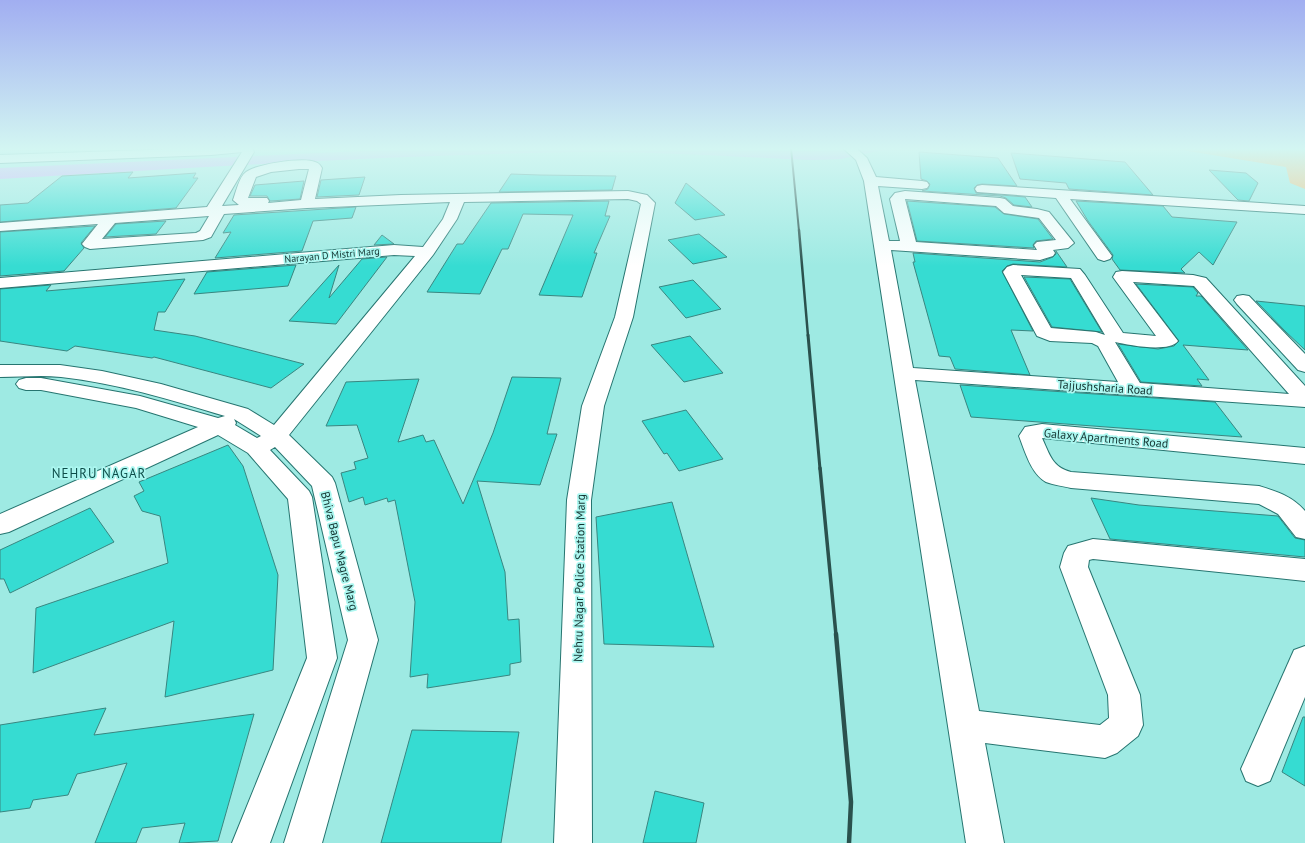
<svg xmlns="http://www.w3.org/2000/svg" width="1305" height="843" font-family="'PT Sans',sans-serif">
	<rect width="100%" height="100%" fill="#9eeae3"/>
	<!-- green -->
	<path fill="#fdbb70" d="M 1170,148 L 1305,148 L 1305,189 L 1290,183 L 1286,167 Z"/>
	<!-- water -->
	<path fill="#d6a6fe" d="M 424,148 L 686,148 L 814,151 L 834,148 L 932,148 L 878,151 L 841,159 L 813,160 C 735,157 657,151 580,152 C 386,155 193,168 0,179 L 0,168 Z"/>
	<!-- building -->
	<g fill="#36dcd2" stroke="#398680">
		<path d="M 919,152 L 998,158 L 1017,186 L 982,184 L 977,185 L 974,188 L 976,193 L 1025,197 L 1032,207 L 1014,205 L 1006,198 L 1000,196 L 922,191 L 928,189 L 930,184 L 927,181 L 921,179 Z"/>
		<path d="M 1011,153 L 1125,162 L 1153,195 L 1069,189 L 1066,183 L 1020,179 Z"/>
		<path d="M 1209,170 L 1246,173 L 1258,183 L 1249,201 L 1238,200 Z"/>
		<path d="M 133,172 L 128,178 L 196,173 L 193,178 L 198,178 L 176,208 L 0,222 L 0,205 L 28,203 L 62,176 Z"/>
		<path d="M 511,174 L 540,175 L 616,176 L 612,190 L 499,192 Z"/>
		<path d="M 365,177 L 359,195 L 317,197 L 321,180 Z"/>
		<path d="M 304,181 L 300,199 L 270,201 L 267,196 L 250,196 L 255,185 Z"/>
		<path d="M 686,183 L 725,215 L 695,220 L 675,203 Z"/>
		<path d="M 609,201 L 605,216 L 610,216 L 594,253 L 597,253 L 582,297 L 539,295 L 573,215 L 523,214 L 508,249 L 502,249 L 480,294 L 427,292 L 457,244 L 463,244 L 491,203 Z"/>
		<path d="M 907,201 L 995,207 L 1004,214 L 1038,219 L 1053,239 L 1036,241 L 1033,245 L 1034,248 L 917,241 Z"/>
		<path d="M 1076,201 L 1163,206 L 1172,217 L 1237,222 L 1213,265 L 1199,252 L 1181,269 L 1185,273 L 1120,270 L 1112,259 L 1113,255 L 1088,221 Z"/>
		<path d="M 356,207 L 352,218 L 313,221 L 302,251 L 215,258 L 231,232 L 223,233 L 234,215 Z"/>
		<path d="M 166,221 L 156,234 L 105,237 L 116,224 Z"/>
		<path d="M 95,226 L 81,243 L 84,248 L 64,271 L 0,276 L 0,232 Z"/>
		<path d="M 699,234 L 727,257 L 693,264 L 668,240 Z"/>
		<path d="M 382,235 L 394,244 L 374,245 Z"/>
		<path d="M 1056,251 L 1067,267 L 1013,264 L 1007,266 L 1002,271 L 1033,331 L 1011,330 L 1030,375 L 955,369 L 950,357 L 939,356 L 913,262 L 915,262 L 913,253 L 1040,262 L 1053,257 L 1056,254 Z"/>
		<path d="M 387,257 L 336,324 L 289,321 L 339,265 L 329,298 L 362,259 Z"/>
		<path d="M 296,265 L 288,286 L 194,294 L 207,272 Z"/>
		<path d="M 1024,277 L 1070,279 L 1102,332 L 1052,327 Z"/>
		<path d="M 185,279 L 165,312 L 158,312 L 154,330 L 195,336 L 304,364 L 271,388 L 154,357 L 152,358 L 75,346 L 67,351 L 0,341 L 0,289 L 51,285 L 46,291 Z"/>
		<path d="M 693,280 L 721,309 L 686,318 L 659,287 Z"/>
		<path d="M 1136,284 L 1193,287 L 1198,293 L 1196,296 L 1201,296 L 1248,350 L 1183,345 L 1209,380 L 1197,379 L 1202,386 L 1141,382 L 1118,344 L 1158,349 L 1174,346 L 1179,341 Z"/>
		<path d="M 1256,301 L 1305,306 L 1305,350 L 1285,331 Z"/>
		<path d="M 690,336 L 723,373 L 684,382 L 651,345 Z"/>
		<path d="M 512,377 L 561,378 L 547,434 L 557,434 L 540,485 L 477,481 L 505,572 L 508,620 L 519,619 L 521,662 L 510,664 L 510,675 L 427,688 L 428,674 L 410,677 L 415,602 L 395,500 L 388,502 L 387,498 L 365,505 L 363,497 L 349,502 L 341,473 L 356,469 L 354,462 L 368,458 L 357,425 L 326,426 L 346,382 L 419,379 L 398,442 L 423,435 L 426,442 L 434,440 L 463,504 L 493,433 Z"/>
		<path d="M 960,385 L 1215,402 L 1242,437 L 971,417 Z"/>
		<path d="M 686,410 L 723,459 L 679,471 L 667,453 L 664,454 L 642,421 Z"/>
		<path d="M 228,445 L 243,466 L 278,575 L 273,670 L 165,697 L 174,621 L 33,673 L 36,608 L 168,563 L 160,516 L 142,511 L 134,496 L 144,491 L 139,482 Z"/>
		<path d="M 1091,498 L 1139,505 L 1278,516 L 1295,538 L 1305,540 L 1305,557 L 1110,539 Z"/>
		<path d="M 672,502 L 714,647 L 604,644 L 596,517 Z"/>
		<path d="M 90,508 L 114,542 L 10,593 L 4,579 L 0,579 L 0,550 Z"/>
		<path d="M 106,708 L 94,735 L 254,714 L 218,841 L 179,843 L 185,823 L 142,828 L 136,843 L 95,843 L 127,763 L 77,774 L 68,795 L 33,800 L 30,808 L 0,812 L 0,725 Z"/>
		<path d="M 1303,717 L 1305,717 L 1305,786 L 1282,772 Z"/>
		<path d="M 412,730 L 519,732 L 501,843 L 381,843 Z"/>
		<path d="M 655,791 L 704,803 L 696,843 L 643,843 Z"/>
	</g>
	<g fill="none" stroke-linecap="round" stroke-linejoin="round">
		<defs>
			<g id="minor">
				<path d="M 207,148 L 252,148 L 254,152 L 222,206 L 239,205 L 233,200 C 236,192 239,177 246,172 C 256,164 304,157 315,162 C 319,163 320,165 322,168 L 315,199 L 401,195 L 628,191 L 647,195 L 655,203 L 633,317 L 604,406 L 591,500 L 592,843 L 554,843 L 567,500 L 582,406 L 615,317 L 641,204 L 637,201 L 628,199 L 464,202 L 457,219 L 433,255 L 289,435 L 332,477 L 335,483 L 378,640 L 322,843 L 284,843 L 348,640 L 312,486 L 275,447 L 270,450 L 309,491 L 312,497 L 337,658 L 270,843 L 232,843 L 307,658 L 288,499 L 248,453 L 218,435 L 9,532 L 0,534 L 0,514 L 198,427 L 136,408 L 41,390 L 26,390 L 19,388 L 16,384 L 19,380 L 26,378 L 41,378 L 140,396 L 218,418 L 225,416 C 171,400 117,383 61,377 C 41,375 20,377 0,377 L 0,365 L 60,365 L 102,371 L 161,384 L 248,409 L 274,425 L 415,256 L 394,255 L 0,288 L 0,278 L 394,245 L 423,247 L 443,219 L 450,202 L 307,208 L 224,214 L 211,237 L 203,240 L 90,249 L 85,247 L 82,244 L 98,224 L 0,231 L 0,223 L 207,207 L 242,152 L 211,155 L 0,163 L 0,155 ZM 299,169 L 309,169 L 301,200 L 268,203 L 269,201 L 267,198 L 248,198 L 256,177 L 271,172 ZM 209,216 L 200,231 L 196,233 L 102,239 L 115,223 ZM 234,419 L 261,436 L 257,438 L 235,425 L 236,423 Z"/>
				<path d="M 843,148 L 856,148 L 867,158 L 876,177 L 922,181 L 927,182 L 929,185 L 927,188 L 922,189 L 878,186 L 889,241 L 900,241 L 890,199 L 895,193 L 905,191 L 1000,198 L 1005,199 L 1013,206 L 1037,209 L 1049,212 L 1074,243 L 1068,248 L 1053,250 L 1055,253 L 1053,256 L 1040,260 L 891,250 L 913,368 L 1118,382 L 1098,346 L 1092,343 L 1050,341 L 1037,336 L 1003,272 L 1007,267 L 1013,265 L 1080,269 L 1085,275 L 1123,333 L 1156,336 L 1113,277 L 1116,272 L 1122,271 L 1193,275 L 1206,278 L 1305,386 L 1305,407 L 915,380 L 979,711 L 1100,725 L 1109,718 L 1108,695 L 1060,567 L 1064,553 L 1068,546 L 1093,539 L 1305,559 L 1305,581 L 1093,559 L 1089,560 L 1088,567 L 1140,695 L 1143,725 L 1138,736 L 1117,753 L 1105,758 L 985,743 L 1004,843 L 966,843 L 864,181 L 856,160 ZM 905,199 L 996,206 L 1004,213 L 1039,218 L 1056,240 L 1037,242 L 1034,245 L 1037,250 L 916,242 ZM 1021,275 L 1071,278 L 1105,335 L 1096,332 L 1051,328 ZM 1133,282 L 1194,286 L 1289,394 L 1140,383 L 1115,342 C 1128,345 1169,353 1178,341 Z"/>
				<path d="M 982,185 L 1305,206 L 1305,214 L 1070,199 L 1112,256 L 1110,259 L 1104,261 L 1098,259 L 1056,198 L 977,192 L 975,189 L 977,186 Z"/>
				<path d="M 1243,295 L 1249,296 L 1305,354 L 1305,372 L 1298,370 L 1237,304 L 1234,300 L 1237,296 Z"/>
				<path d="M 1042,424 L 1305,448 L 1305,464 L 1042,438 C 1050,455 1052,467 1071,472 L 1259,486 C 1278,492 1292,496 1305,511 L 1305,539 L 1296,537 L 1278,514 L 1259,504 L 1071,488 C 1063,486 1054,485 1046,482 C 1031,474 1025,451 1019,436 L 1025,427 Z"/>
				<path d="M 1305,646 L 1305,697 L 1270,781 L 1258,786 L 1246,781 L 1241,769 L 1294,650 Z"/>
			</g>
		</defs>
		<!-- minor casing -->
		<use href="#minor" stroke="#267570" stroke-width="2"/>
		<!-- minor -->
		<use href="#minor" fill="#fff" fill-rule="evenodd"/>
		<!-- rail-far4 -->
		<path stroke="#2a514d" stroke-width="2" d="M 791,148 L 799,231"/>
		<!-- rail-far3 -->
		<path stroke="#2a514d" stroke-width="2.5" d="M 799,230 L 808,336"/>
		<!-- rail-far2 -->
		<path stroke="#2a514d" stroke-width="3" d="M 808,335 L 820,469"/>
		<!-- rail-far1 -->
		<path stroke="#2a514d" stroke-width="3.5" d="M 820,468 L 836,635"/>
		<!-- rail -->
		<path stroke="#2a514d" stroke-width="4.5" d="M 836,634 L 851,802 L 849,843"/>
	</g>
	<!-- sky -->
	<linearGradient id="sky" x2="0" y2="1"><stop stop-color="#a1aef1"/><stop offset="0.56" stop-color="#d3f6f2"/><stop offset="1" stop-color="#d3f6f2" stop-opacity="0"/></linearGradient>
	<rect width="1305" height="266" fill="url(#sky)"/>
	<g text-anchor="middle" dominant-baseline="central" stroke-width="3.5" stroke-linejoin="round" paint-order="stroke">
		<!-- far-street labels -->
		<g font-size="10" fill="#133330" stroke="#abf7f0">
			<text transform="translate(332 255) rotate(-5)">Narayan D Mistri Marg</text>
		</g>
		<!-- street labels -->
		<g font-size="12" fill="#133330" stroke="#abf7f0">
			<text transform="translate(1105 387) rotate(4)">Tajjushsharia Road</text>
			<text transform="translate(1106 438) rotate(5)">Galaxy Apartments Road</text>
			<text transform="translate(340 551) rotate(76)">Bhiva Bapu Magre Marg</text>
			<text transform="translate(579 578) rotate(-89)">Nehru Nagar Police Station Marg</text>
		</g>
		<!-- neighbourhood labels -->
		<g font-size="13" letter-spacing="1" fill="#0c4c48" stroke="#abf7f0">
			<text x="99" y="473">NEHRU NAGAR</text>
		</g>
	</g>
</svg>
